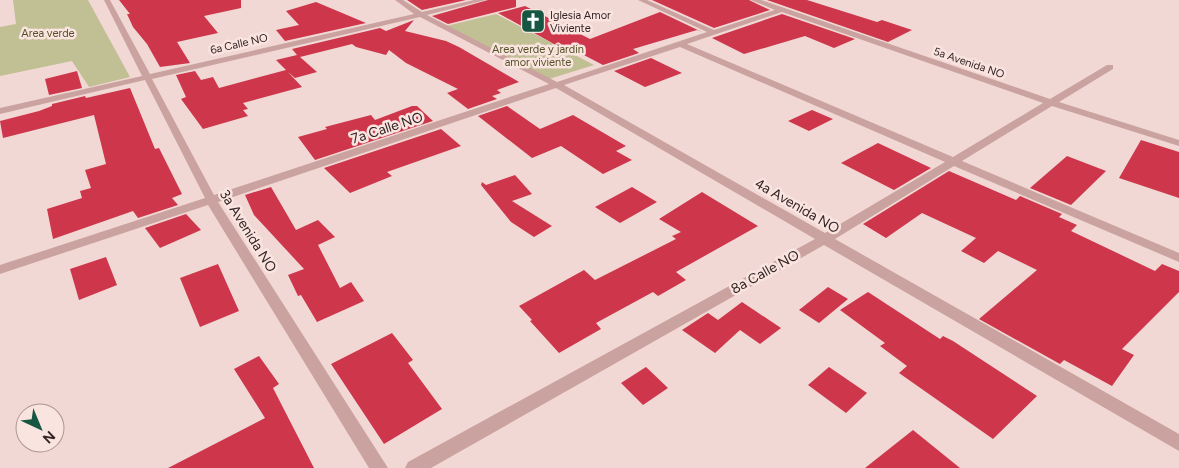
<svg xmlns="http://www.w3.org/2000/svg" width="1179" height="468" font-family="Figtree,sans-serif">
	<rect width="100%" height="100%" fill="#f2d8d4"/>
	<!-- green -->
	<g fill="#c1bf94">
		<path d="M 13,0 L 88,0 L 130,77 L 89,87 L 72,61 L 0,76 L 0,27 L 16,24 Z"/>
		<path d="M 496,14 L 594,65 L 546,80 L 446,26 Z"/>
	</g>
	<!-- building -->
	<g fill="#cd364b">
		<path d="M 119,0 L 241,0 L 241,8 L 204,16 L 218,33 L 177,42 L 190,63 L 160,67 L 147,44 L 133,27 L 127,14 L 130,14 Z"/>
		<path d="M 407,0 L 466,0 L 422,10 Z"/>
		<path d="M 488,0 L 516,0 L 516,7 L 448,24 L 432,16 Z"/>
		<path d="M 652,0 L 749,0 L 770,10 L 714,28 Z"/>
		<path d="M 767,0 L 807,0 L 877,22 L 882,20 L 912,30 L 888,42 Z"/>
		<path d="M 316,2 L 366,23 L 285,41 L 276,30 L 299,25 L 286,11 Z"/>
		<path d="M 525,6 L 590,39 L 660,12 L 702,32 L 697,30 L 633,49 L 639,53 L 603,65 L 578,52 L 572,54 L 498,13 Z"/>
		<path d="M 782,14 L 855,39 L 834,48 L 805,36 L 744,54 L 712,38 Z"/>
		<path d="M 414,20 L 405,31 L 446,41 L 459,47 L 519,82 L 497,90 L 501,93 L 492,96 L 497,99 L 468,109 L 447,93 L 458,89 L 406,63 L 389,50 L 386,55 L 356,47 L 352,44 L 300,57 L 317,72 L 295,78 L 288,72 L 302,87 L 243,103 L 248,109 L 243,110 L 248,116 L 203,129 L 181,99 L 186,97 L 176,75 L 195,71 L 201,80 L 213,77 L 219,88 L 286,70 L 276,60 L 297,55 L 292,49 L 380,28 L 386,31 Z"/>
		<path d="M 651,58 L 682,73 L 645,87 L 614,71 Z"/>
		<path d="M 77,71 L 82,88 L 49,95 L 45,79 Z"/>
		<path d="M 130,88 L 155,149 L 159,148 L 182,194 L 172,198 L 178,205 L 138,218 L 133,211 L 53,239 L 47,209 L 82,198 L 80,191 L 91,188 L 85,170 L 106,164 L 94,115 L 3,138 L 0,121 L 39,111 L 52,106 L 52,104 L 85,96 L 86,98 Z"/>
		<path d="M 412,106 L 417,106 L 433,121 L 315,160 L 298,137 L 327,129 L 325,127 L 371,115 L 375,120 Z"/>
		<path d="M 507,106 L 540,129 L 573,115 L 626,146 L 616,151 L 632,160 L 603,174 L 561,146 L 532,158 L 478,116 Z"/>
		<path d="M 812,110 L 833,119 L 809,131 L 788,121 Z"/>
		<path d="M 441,129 L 461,146 L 387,172 L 392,176 L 350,193 L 324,168 Z"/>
		<path d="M 1141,140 L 1179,152 L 1179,198 L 1119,178 Z"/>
		<path d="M 878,143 L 931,168 L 894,190 L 841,163 Z"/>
		<path d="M 1067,156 L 1106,171 L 1071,205 L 1030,188 Z"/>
		<path d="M 949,171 L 1016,200 L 1020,196 L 1062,214 L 1059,217 L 1077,225 L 1071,231 L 1155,271 L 1162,264 L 1179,271 L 1179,292 L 1122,349 L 1134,355 L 1112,386 L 1064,360 L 1060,364 L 979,319 L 1037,270 L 998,251 L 984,263 L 961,251 L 976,238 L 922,213 L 886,238 L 863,224 Z"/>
		<path d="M 515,175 L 532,194 L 512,201 L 552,226 L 534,237 L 511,222 L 481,185 L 482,182 L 486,185 Z"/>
		<path d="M 271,187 L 296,230 L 318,220 L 335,237 L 318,245 L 340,288 L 351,282 L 364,301 L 317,322 L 301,295 L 298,296 L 288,275 L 304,269 L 254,215 L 245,195 Z"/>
		<path d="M 632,187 L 657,202 L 620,223 L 595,207 Z"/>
		<path d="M 702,192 L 758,226 L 676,272 L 686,280 L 658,296 L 653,292 L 596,323 L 601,329 L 559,353 L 530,321 L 532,320 L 519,306 L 584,270 L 595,280 L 676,239 L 672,236 L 681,232 L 659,219 Z"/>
		<path d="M 186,214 L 201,230 L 160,248 L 145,228 Z"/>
		<path d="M 106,257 L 117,285 L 79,300 L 70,269 Z"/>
		<path d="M 218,264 L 239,311 L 200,327 L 180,278 Z"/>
		<path d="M 828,287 L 848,299 L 819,323 L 799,310 Z"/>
		<path d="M 868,292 L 940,339 L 943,336 L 953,341 L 1037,396 L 993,439 L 899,373 L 907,366 L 880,346 L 885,343 L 840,310 Z"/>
		<path d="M 742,302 L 781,328 L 760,344 L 740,330 L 715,353 L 682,330 L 708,313 L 718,320 Z"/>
		<path d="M 392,333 L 413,360 L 408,363 L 442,409 L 384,444 L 331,364 Z"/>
		<path d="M 259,356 L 279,384 L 273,388 L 314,468 L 168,468 L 265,418 L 234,369 Z"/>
		<path d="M 646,367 L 668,388 L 643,405 L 621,383 Z"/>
		<path d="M 829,367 L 867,393 L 846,413 L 808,385 Z"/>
		<path d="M 913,430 L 960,468 L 865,468 Z"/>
	</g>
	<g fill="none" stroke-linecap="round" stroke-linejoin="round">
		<!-- street -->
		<path fill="#caa3a0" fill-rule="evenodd" d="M 104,0 L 110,0 L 150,74 L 414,14 L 395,0 L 403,0 L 422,12 L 474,0 L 486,0 L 427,15 L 557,82 L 707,32 L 638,0 L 647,0 L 714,30 L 775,10 L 751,0 L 761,0 L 1050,99 L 1107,65 L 1113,65 L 1113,69 L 1059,102 L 1179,140 L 1179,146 L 1052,106 L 962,161 L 1179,253 L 1179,262 L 954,166 L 835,239 L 1179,434 L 1179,451 L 824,245 L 431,468 L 405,468 L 408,462 L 815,239 L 556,88 L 218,202 L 388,468 L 369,468 L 208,205 L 0,274 L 0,265 L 205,198 L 145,80 L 0,114 L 0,108 L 142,76 ZM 782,12 L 1043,103 L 953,157 L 687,44 ZM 420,17 L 549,84 L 214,195 L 152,79 ZM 680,47 L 945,162 L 825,233 L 564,85 Z"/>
	</g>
	<!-- icons -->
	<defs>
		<symbol id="church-square" viewBox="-11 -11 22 22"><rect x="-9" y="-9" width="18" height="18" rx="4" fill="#175643" stroke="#fae4e0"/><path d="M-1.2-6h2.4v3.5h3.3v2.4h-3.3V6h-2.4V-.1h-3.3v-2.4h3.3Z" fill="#fff"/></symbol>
	</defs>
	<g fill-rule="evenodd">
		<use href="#church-square" x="519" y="7" width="28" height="28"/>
	</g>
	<g text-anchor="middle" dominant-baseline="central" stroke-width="5" stroke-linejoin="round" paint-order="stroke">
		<!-- far-poi labels -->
		<g font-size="11" fill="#332425" stroke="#fae4e0" text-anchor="start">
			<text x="550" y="15">Iglesia Amor<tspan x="550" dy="13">Viviente</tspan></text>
		</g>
		<!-- far-park labels -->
		<g font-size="11" fill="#535226" stroke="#fae4e0">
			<text x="48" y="33">Area verde</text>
			<text x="538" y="49">Area verde y jardin<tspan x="538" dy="13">amor viviente</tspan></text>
		</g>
		<!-- far-street labels -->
		<g font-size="11" fill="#332425" stroke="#fae4e0">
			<text transform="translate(239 44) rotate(-13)">6a Calle NO</text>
			<text transform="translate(969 63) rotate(19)">5a Avenida NO</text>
		</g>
		<!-- street labels -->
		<g font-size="14" fill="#332425" stroke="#fae4e0">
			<text transform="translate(387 128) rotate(-18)">7a Calle NO</text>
			<text transform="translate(797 206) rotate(30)">4a Avenida NO</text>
			<text transform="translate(248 231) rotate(58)">3a Avenida NO</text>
			<text transform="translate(765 272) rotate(-29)">8a Calle NO</text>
		</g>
	</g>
	<!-- north arrow -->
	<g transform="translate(40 428) rotate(136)"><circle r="24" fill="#fae4e0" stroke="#aa9795"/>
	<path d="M0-4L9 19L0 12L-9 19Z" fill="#175643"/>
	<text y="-8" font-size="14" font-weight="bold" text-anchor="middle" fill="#332425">N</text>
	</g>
</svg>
